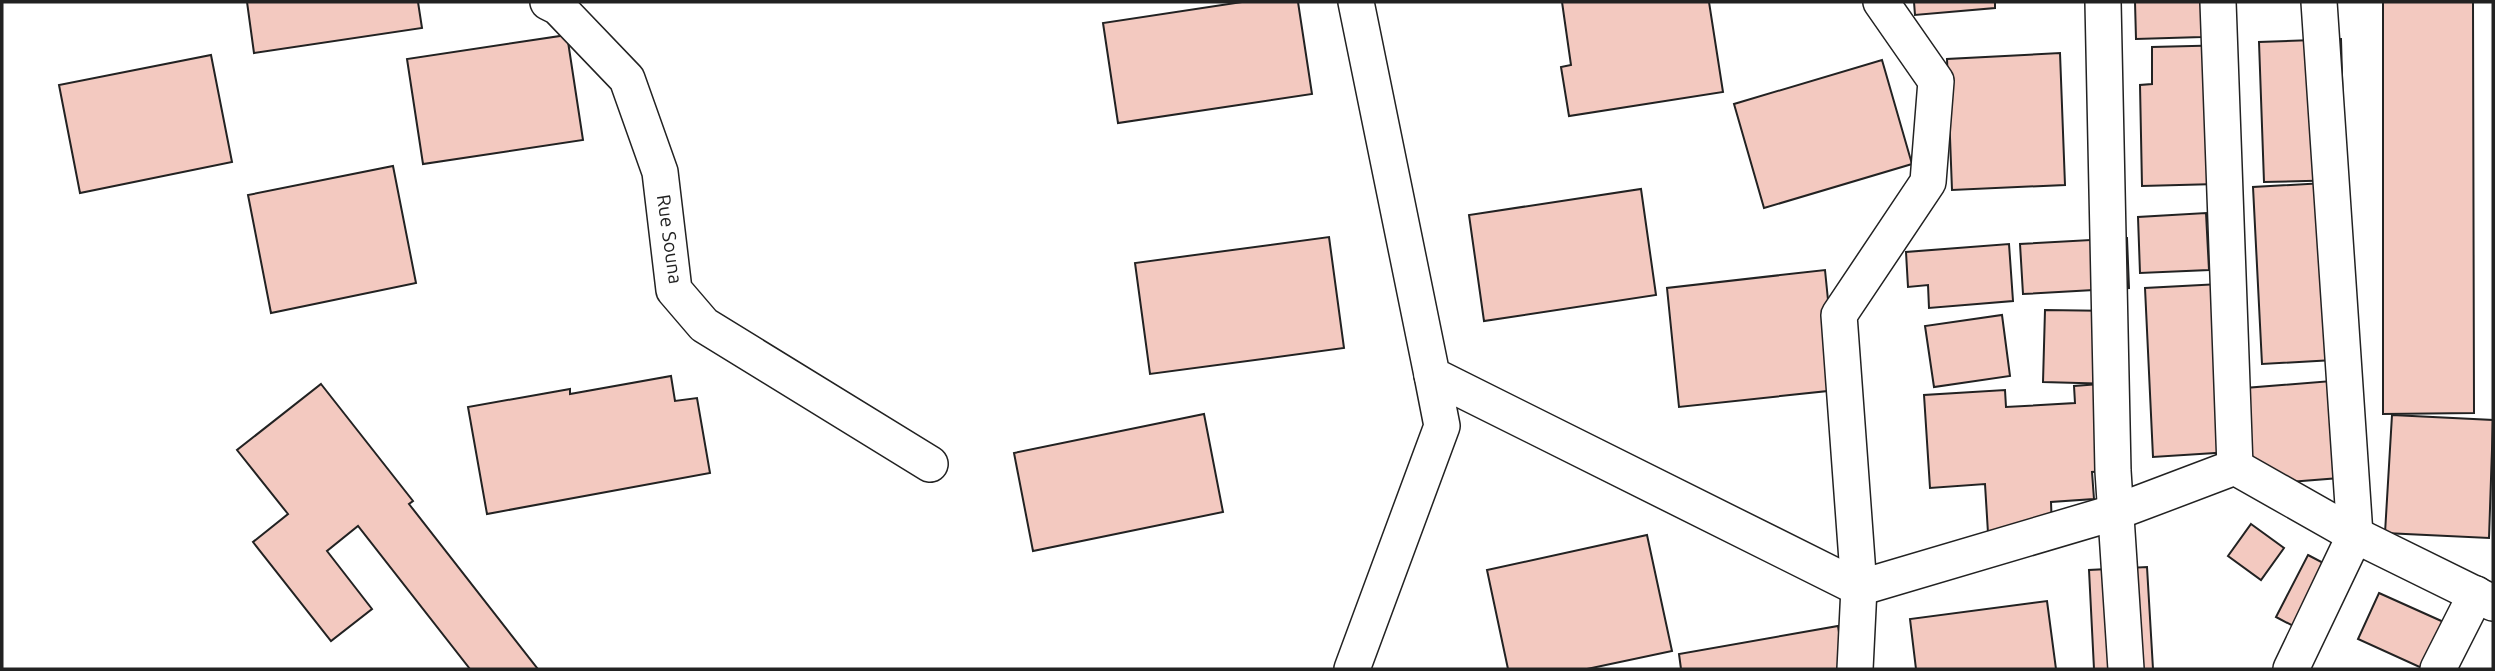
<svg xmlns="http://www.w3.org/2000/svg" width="2495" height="671" font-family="Ubuntu,sans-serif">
	<rect width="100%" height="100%" fill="#fff"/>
	<!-- building -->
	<g fill="#f3c9c0" stroke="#222" stroke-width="2">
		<path d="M 247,2 L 418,2 L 422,28 L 254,53 Z"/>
		<path d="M 1242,2 L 1298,2 L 1312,94 L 1118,123 L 1103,23 Z"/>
		<path d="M 1562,2 L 1709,2 L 1723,92 L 1569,116 L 1561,67 L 1571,65 Z"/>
		<path d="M 1914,2 L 1995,2 L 1995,8 L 1915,15 Z"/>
		<path d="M 2135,2 L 2215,2 L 2202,37 L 2136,39 Z"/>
		<path d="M 2383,2 L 2473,2 L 2474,413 L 2383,414 Z"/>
		<path d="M 567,35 L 583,140 L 423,164 L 407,59 Z"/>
		<path d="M 2341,39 L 2345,180 L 2264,182 L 2259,42 Z"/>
		<path d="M 2232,45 L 2217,184 L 2142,186 L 2140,85 L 2152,84 L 2152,47 Z"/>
		<path d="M 2060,53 L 2065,185 L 1952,190 L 1947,59 Z"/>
		<path d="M 211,55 L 232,162 L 80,193 L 59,85 Z"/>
		<path d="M 1882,60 L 1912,164 L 1764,208 L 1734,104 Z"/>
		<path d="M 393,166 L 416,283 L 271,313 L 248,195 Z"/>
		<path d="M 2342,182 L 2351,359 L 2262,364 L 2253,187 Z"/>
		<path d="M 1641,189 L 1656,295 L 1484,321 L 1469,215 Z"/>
		<path d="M 2206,213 L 2209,270 L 2140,273 L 2138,217 Z"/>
		<path d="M 1329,237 L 1344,348 L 1150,374 L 1135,263 Z"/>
		<path d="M 2127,238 L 2129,288 L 2023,294 L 2020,244 Z"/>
		<path d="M 2009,244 L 2013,301 L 1929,308 L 1928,285 L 1908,287 L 1906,252 Z"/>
		<path d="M 1825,270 L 1837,390 L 1679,407 L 1667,288 Z"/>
		<path d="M 2239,283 L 2246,451 L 2153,457 L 2145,288 Z"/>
		<path d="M 2045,310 L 2116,311 L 2114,384 L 2043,382 Z"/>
		<path d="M 2002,315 L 2010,376 L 1934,387 L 1925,326 Z"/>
		<path d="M 671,376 L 675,401 L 697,398 L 710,473 L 487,514 L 468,407 L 570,389 L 570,394 Z"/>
		<path d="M 2344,380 L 2352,477 L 2253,485 L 2245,388 Z"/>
		<path d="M 2113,383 L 2118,470 L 2092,472 L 2094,499 L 2051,502 L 2052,529 L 1988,533 L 1985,484 L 1930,488 L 1924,395 L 2005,390 L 2006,407 L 2075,403 L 2074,386 Z"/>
		<path d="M 321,384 L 413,501 L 409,504 L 537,668 L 536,669 L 470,669 L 358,526 L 327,551 L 372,609 L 331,641 L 253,542 L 288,514 L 237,450 Z"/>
		<path d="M 1204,414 L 1223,512 L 1033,551 L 1014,453 Z"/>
		<path d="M 2392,415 L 2493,420 L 2489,538 L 2385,533 Z"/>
		<path d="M 2251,524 L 2284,548 L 2261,580 L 2228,556 Z"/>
		<path d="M 1647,535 L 1672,651 L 1587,669 L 1508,669 L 1487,570 Z"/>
		<path d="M 2308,555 L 2333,568 L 2322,641 L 2276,617 Z"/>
		<path d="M 2147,567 L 2153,669 L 2094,669 L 2089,570 Z"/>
		<path d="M 2379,593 L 2457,628 L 2424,669 L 2358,639 Z"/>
		<path d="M 2047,601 L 2056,669 L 1916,669 L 1910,619 Z"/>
		<path d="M 1838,626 L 1845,669 L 1681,669 L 1679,654 Z"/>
	</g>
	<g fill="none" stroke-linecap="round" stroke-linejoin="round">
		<defs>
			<g id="minor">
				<path d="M 548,2 L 558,7 L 627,79 L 660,172 L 674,290 L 704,325 L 930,464"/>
				<path d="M 1356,2 L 1432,375 L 1859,588 L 2116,512 L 2235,467 L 2355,535 L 2493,603"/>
				<path d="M 2103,2 L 2113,471 L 2126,669"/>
				<path d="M 2218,2 L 2235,467"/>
				<path d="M 1352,669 L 1442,426 L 1432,375"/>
				<path d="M 1855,669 L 1859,588 L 1839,315 L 1928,182 L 1936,81 L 1881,2"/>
				<path d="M 2291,669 L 2355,535 L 2319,2"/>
				<path d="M 2438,669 L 2476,594"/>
			</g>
		</defs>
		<!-- minor casing -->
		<use href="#minor" stroke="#222" stroke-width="38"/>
		<!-- minor -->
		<use href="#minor" stroke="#fff" stroke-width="35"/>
	</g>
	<g text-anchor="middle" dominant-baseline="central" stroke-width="5" stroke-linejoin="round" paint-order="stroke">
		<!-- street labels -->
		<g font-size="19" fill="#222" stroke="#fff">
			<text transform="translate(670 239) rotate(82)">Rue Souna</text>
		</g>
	</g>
	<!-- border -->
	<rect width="2495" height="671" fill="none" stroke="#222222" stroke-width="7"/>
</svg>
